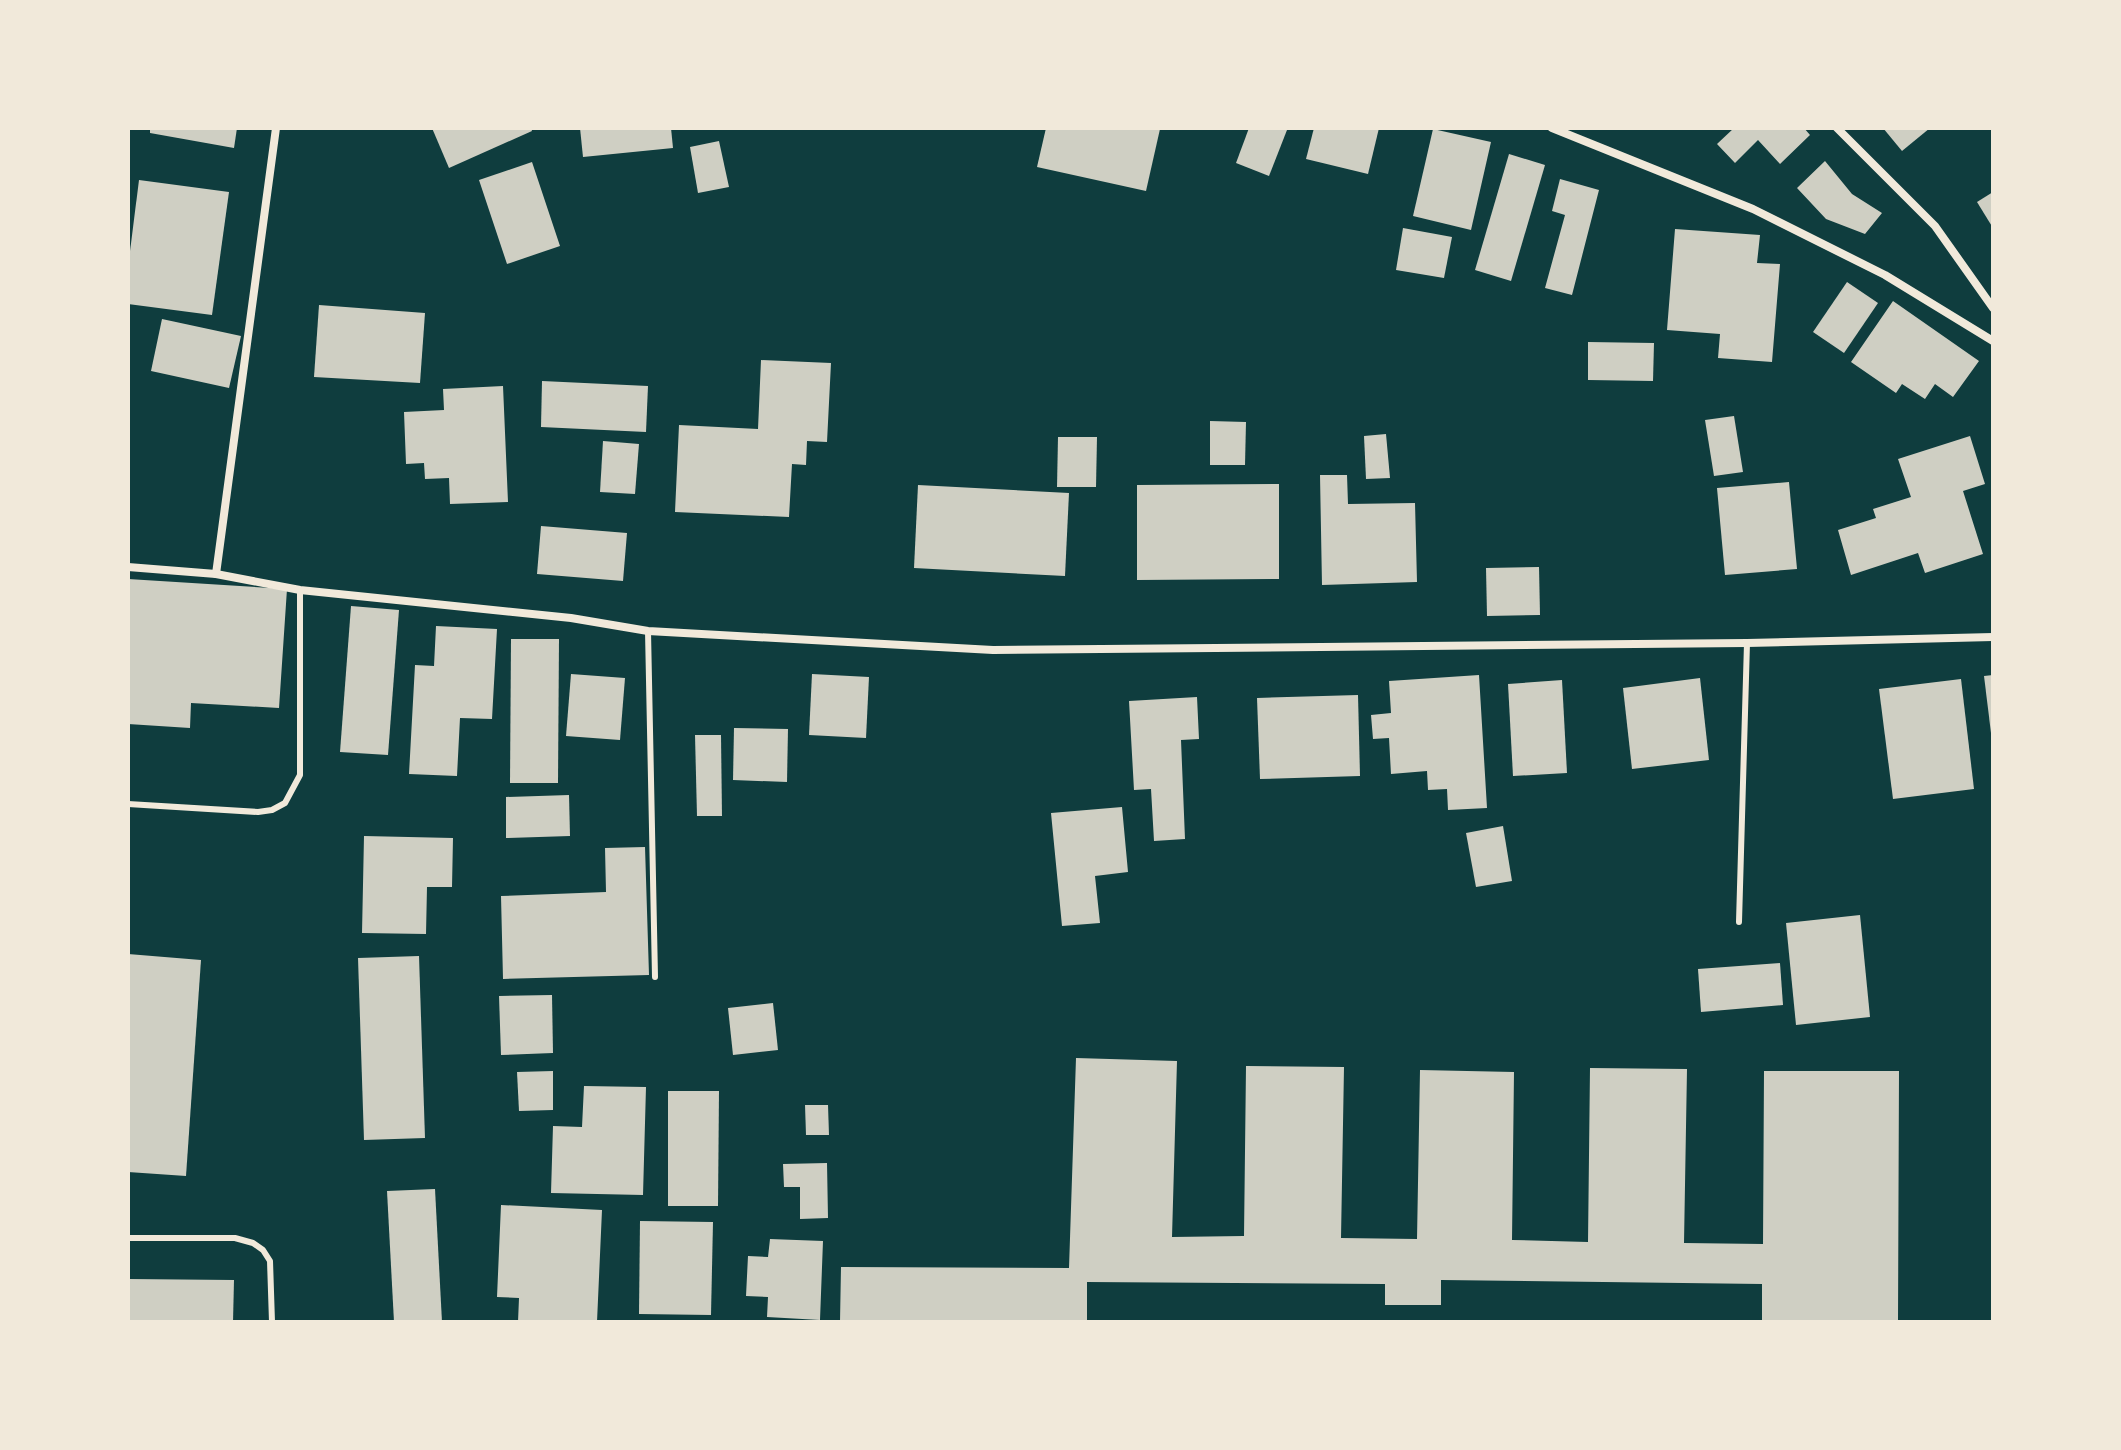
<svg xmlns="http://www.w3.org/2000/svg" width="2121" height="1450" font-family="Raleway,sans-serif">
	<rect width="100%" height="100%" fill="#0f3d3e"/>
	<!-- building -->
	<g fill="#cfcfc3">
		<path d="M 150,128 L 237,128 L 234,148 L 150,133 Z"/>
		<path d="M 432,128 L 531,128 L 532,131 L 449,168 Z"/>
		<path d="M 580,128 L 671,128 L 673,148 L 583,157 Z"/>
		<path d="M 1046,128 L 1160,129 L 1146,191 L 1037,167 Z"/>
		<path d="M 1249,128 L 1287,130 L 1269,176 L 1236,163 Z"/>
		<path d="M 1314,128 L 1379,128 L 1368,174 L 1306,159 Z"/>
		<path d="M 1734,128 L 1804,128 L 1810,135 L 1780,164 L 1758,140 L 1735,163 L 1717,144 Z"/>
		<path d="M 1883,128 L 1930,128 L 1902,151 Z"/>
		<path d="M 1433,129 L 1491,142 L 1471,230 L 1413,216 Z"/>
		<path d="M 719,141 L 729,187 L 698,193 L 690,147 Z"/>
		<path d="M 1509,154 L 1545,165 L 1511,281 L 1475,270 Z"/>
		<path d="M 1825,161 L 1852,194 L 1882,213 L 1865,234 L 1826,219 L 1797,188 Z"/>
		<path d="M 532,162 L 560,246 L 507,264 L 479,180 Z"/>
		<path d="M 1560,179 L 1599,190 L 1572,295 L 1545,288 L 1565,215 L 1552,211 Z"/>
		<path d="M 139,180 L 229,192 L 212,315 L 128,304 L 128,267 Z"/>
		<path d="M 1993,192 L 1993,228 L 1977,202 Z"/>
		<path d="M 1403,228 L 1452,237 L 1444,278 L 1396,270 Z"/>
		<path d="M 1675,229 L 1760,235 L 1757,263 L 1780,264 L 1772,362 L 1718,358 L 1720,334 L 1667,330 Z"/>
		<path d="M 1847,282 L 1878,303 L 1844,353 L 1813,332 Z"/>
		<path d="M 1893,301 L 1979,361 L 1953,397 L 1935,384 L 1925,399 L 1902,384 L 1896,393 L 1851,362 Z"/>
		<path d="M 319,305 L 425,313 L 420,383 L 314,377 Z"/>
		<path d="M 162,319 L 241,336 L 229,388 L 151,371 Z"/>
		<path d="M 1588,342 L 1654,343 L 1653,381 L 1588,380 Z"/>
		<path d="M 761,360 L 831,363 L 827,442 L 807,441 L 806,465 L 792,464 L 789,517 L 675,512 L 679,425 L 758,429 Z"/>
		<path d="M 542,381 L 648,386 L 646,432 L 541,427 Z"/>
		<path d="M 503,386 L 508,502 L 450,504 L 449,478 L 425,479 L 424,463 L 406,464 L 404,412 L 444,410 L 443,389 Z"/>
		<path d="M 1734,416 L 1743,472 L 1714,476 L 1705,420 Z"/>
		<path d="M 1210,421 L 1246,422 L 1245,465 L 1210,465 Z"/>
		<path d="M 1386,434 L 1390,478 L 1366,479 L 1364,436 Z"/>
		<path d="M 1970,436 L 1985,484 L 1963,491 L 1983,554 L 1925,573 L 1918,553 L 1851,575 L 1838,530 L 1876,518 L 1873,509 L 1911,497 L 1898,459 Z"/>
		<path d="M 1058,437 L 1097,437 L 1096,487 L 1057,487 Z"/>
		<path d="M 603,441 L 639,444 L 635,494 L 600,492 Z"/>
		<path d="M 1320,475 L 1347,475 L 1348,504 L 1415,503 L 1417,582 L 1322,585 Z"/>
		<path d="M 1789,482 L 1797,569 L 1725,575 L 1717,488 Z"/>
		<path d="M 1279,484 L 1279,579 L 1137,580 L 1137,485 Z"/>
		<path d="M 918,485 L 1069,493 L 1065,576 L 914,568 Z"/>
		<path d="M 541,526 L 627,533 L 623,581 L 537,574 Z"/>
		<path d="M 1539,567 L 1540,615 L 1487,616 L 1486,568 Z"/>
		<path d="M 128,579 L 287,589 L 279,708 L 191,703 L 190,728 L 128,724 Z"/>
		<path d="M 351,606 L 399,610 L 388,755 L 340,752 Z"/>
		<path d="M 436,626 L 497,629 L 492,719 L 460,718 L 457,776 L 409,774 L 415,665 L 434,666 Z"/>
		<path d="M 511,639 L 559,639 L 558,783 L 510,783 Z"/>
		<path d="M 571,674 L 625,678 L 620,740 L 566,736 Z"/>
		<path d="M 812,674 L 869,677 L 866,738 L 809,735 Z"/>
		<path d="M 1479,675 L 1487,808 L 1448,810 L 1447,789 L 1428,790 L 1427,771 L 1391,774 L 1389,738 L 1373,739 L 1371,715 L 1391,713 L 1389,681 Z"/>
		<path d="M 1993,675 L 1993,733 L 1991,733 L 1984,676 Z"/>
		<path d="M 1700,678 L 1709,760 L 1632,769 L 1623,688 Z"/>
		<path d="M 1961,679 L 1974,789 L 1893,799 L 1879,689 Z"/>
		<path d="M 1562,680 L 1567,773 L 1513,776 L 1508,684 Z"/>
		<path d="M 1358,695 L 1360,776 L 1260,779 L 1257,698 Z"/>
		<path d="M 1197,697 L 1199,739 L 1181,740 L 1185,839 L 1154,841 L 1151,789 L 1134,790 L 1129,701 Z"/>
		<path d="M 734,728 L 788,729 L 787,782 L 733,780 Z"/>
		<path d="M 695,735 L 721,735 L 722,816 L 697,816 Z"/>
		<path d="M 569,795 L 570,836 L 506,838 L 506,797 Z"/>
		<path d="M 1122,807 L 1128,872 L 1095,876 L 1100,923 L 1062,926 L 1051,813 Z"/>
		<path d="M 1503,826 L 1512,881 L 1476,887 L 1466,833 Z"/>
		<path d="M 364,836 L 453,838 L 452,887 L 427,887 L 426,934 L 362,933 Z"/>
		<path d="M 645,847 L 649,975 L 503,979 L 501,896 L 606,892 L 605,848 Z"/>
		<path d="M 1860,915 L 1870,1017 L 1796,1025 L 1786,923 Z"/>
		<path d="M 128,954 L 201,960 L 186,1176 L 128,1172 Z"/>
		<path d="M 419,956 L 425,1138 L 364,1140 L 358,958 Z"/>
		<path d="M 1780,963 L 1783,1005 L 1701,1012 L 1698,969 Z"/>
		<path d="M 552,995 L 553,1053 L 501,1055 L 499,996 Z"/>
		<path d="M 773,1003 L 778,1050 L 733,1055 L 728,1008 Z"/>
		<path d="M 1076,1058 L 1177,1061 L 1172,1237 L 1244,1236 L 1246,1066 L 1344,1067 L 1341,1238 L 1417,1239 L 1420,1070 L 1514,1072 L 1512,1240 L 1588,1242 L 1590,1068 L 1687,1069 L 1684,1243 L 1763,1244 L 1764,1071 L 1899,1071 L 1898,1322 L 1762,1322 L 1762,1284 L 1441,1280 L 1441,1305 L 1385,1305 L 1385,1284 L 1087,1282 L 1087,1322 L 840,1322 L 841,1267 L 1069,1268 Z"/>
		<path d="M 553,1071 L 553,1110 L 519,1111 L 517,1072 Z"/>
		<path d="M 584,1086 L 646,1087 L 643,1195 L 551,1193 L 553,1126 L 582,1127 Z"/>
		<path d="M 668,1091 L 719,1091 L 718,1206 L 668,1206 Z"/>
		<path d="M 805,1105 L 828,1105 L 829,1135 L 806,1135 Z"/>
		<path d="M 827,1163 L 828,1218 L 800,1219 L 800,1187 L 784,1187 L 783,1164 Z"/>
		<path d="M 435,1189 L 442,1322 L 394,1322 L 387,1191 Z"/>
		<path d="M 501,1205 L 602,1210 L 597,1322 L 518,1322 L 519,1298 L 497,1297 Z"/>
		<path d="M 640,1221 L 713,1222 L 711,1315 L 639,1314 Z"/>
		<path d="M 770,1239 L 823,1241 L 820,1320 L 767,1317 L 768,1297 L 746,1296 L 748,1256 L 768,1257 Z"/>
		<path d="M 128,1279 L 234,1280 L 233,1322 L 128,1322 Z"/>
	</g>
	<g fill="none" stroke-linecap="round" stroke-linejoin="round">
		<!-- service -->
		<g stroke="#f1e9da" stroke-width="6">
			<path d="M 648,631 L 655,977"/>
			<path d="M 128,804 L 258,812 L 272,810 L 285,803 L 300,775 L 300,590"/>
			<path d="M 1739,922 L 1747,643"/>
			<path d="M 128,1238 L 235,1238 L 253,1243 L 263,1250 L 270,1261 L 272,1322"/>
		</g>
		<!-- minor -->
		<g stroke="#f1e9da" stroke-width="8">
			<path d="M 1552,128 L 1753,209 L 1885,275 L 1993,341"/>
			<path d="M 1837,128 L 1935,226 L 1993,308"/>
			<path d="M 128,567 L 216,574 L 300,590 L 571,618 L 648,631 L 993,650 L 1747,643 L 1993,637"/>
			<path d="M 216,574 L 276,128"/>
		</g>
	</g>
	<!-- border -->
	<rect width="2121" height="1450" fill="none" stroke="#f1e9da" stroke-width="260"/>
</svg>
